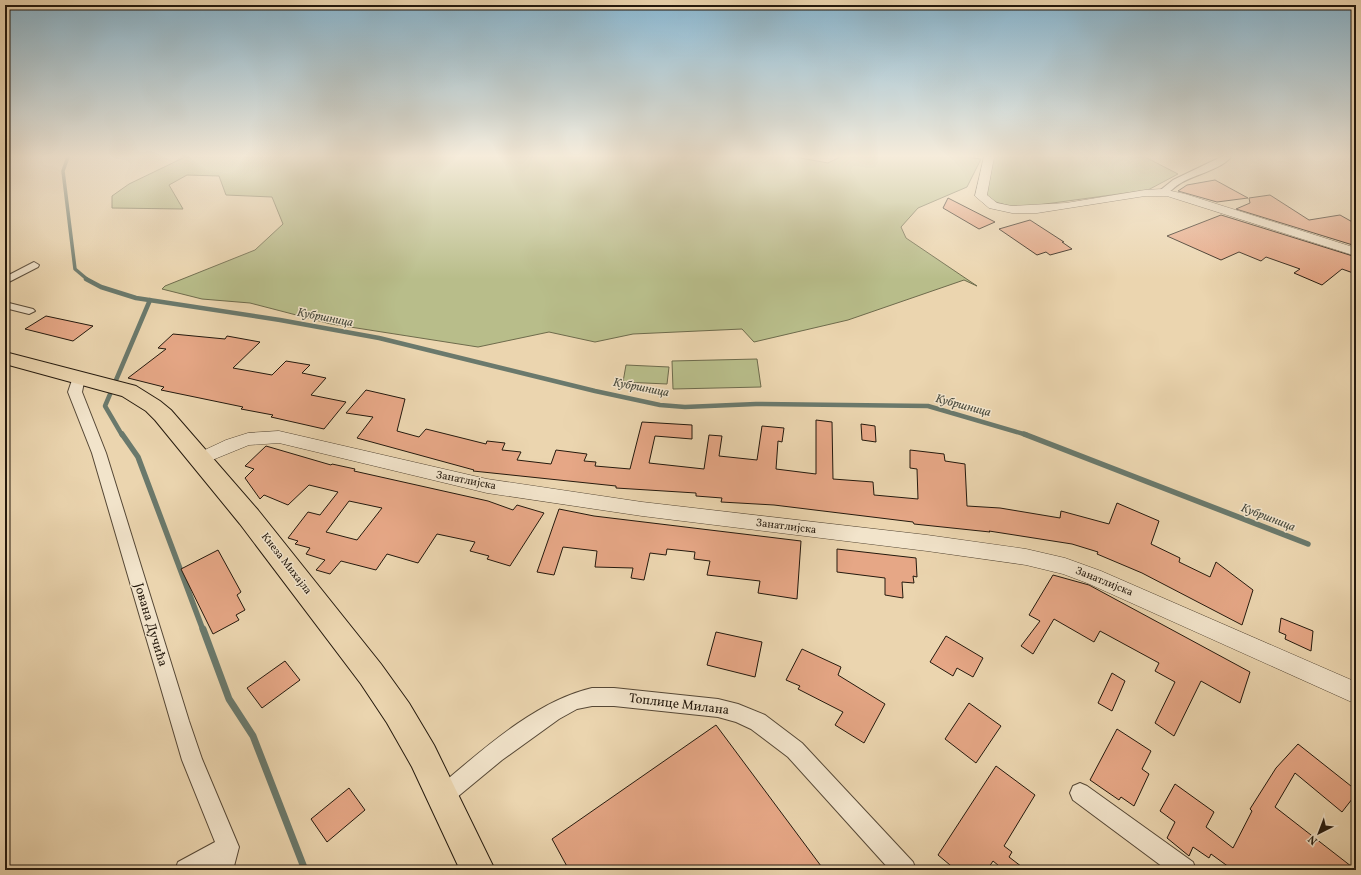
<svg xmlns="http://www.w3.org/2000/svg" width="1361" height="875" font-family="Vollkorn,serif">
	<rect width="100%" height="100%" fill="#ebd5af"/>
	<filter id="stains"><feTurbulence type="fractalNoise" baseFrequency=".005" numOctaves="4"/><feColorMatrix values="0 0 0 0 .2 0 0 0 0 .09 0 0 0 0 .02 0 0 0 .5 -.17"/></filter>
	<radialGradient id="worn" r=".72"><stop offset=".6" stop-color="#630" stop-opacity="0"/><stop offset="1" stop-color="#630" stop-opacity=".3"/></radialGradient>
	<!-- green -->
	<g fill="#b8bd8a" stroke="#6e6b4c">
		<path d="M 185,157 L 795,157 L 828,163 L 840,157 L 966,157 L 981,159 L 967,187 L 918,208 L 901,227 L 906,238 L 977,286 L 964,280 L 848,320 L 754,342 L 742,329 L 633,334 L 595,342 L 549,332 L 478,347 L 331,324 L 250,303 L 202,299 L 162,289 L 165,286 L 255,250 L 283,224 L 272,197 L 226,195 L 219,176 L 187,175 L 169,185 L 183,209 L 112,208 L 112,196 L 129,184 Z"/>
		<path d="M 993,157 L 1145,157 L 1178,174 L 1148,190 L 1016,208 L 989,200 L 985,192 Z"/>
		<path d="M 757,359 L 761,387 L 673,389 L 672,361 Z"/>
		<path d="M 626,365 L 669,367 L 667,384 L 623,382 Z"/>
	</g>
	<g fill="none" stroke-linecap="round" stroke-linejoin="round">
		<!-- stream-far3 -->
		<path stroke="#6a796c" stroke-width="3.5" d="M 68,157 L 63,171 L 75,269 L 88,280"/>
		<!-- stream-far2 -->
		<g stroke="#6a796c" stroke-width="4.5">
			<path d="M 86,279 L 101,287 L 136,298 L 280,320 L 379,338 L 595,391 L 660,405 L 685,407 L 756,404 L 928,406 L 1027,435"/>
			<path d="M 122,435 L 105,406 L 150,300"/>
		</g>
		<!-- stream-far1 -->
		<g stroke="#6a796c" stroke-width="5.5">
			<path d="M 122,434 L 138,457 L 203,630"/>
			<path d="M 1024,434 L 1308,544"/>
		</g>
		<!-- stream -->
		<path stroke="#6a796c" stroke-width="7" d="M 203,629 L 229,699 L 253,736 L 305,870"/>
	</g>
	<!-- building -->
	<g fill="#e6a786" stroke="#24190d" fill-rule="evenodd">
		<path d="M 1215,180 L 1248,198 L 1217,202 L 1178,191 L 1187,185 Z"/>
		<path d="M 1270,195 L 1309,220 L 1340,215 L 1356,224 L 1356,246 L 1236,209 L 1250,203 L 1249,198 Z"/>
		<path d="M 948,198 L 995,222 L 979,229 L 943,208 Z"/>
		<path d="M 1221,215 L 1356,257 L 1356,274 L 1342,269 L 1322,285 L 1294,273 L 1300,269 L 1266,257 L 1261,261 L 1239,252 L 1221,260 L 1167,236 Z"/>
		<path d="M 1030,220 L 1064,242 L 1062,242 L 1072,249 L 1050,255 L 1046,252 L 1037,255 L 999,229 Z"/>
		<path d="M 46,316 L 93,326 L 73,341 L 25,329 Z"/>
		<path d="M 173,334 L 225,339 L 227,336 L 260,342 L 233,368 L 272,375 L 286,361 L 310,365 L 302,373 L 326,378 L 311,395 L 346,402 L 324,429 L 271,417 L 273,415 L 241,409 L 243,407 L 161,390 L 164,387 L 128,378 L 166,349 L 158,348 Z"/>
		<path d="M 366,390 L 405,399 L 397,431 L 419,437 L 426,429 L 486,444 L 487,441 L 505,443 L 502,450 L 521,452 L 517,460 L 551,464 L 556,450 L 587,454 L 584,461 L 596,462 L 595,466 L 630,469 L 642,422 L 692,425 L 692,439 L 655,436 L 649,463 L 704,469 L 709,435 L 722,436 L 719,456 L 757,460 L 762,426 L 784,428 L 782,442 L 778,441 L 776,469 L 816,474 L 816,420 L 832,422 L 833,479 L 873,482 L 874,495 L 918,499 L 917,469 L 910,468 L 910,450 L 944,454 L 945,461 L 965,464 L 967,506 L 1000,508 L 1060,518 L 1061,511 L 1109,524 L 1117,503 L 1159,521 L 1151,544 L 1180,558 L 1179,562 L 1210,577 L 1216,562 L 1253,590 L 1242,625 L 1142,573 L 1097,554 L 1098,552 L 1072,544 L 989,531 L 990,532 L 914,524 L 913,522 L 774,505 L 721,502 L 722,498 L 696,496 L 696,493 L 616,488 L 616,486 L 473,471 L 474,470 L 357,438 L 373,417 L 346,413 Z"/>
		<path d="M 861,424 L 875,426 L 876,442 L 862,440 Z"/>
		<path d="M 266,446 L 331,465 L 332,464 L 355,469 L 354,471 L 488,501 L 513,510 L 517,505 L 544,513 L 510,566 L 487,559 L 489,556 L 470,551 L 475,542 L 437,534 L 418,563 L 387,554 L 376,570 L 341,561 L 330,574 L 316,570 L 325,560 L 306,554 L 310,548 L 295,544 L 298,541 L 288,538 L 308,512 L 320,515 L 338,492 L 309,485 L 288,505 L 264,495 L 260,499 L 245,478 L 254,469 L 245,466 ZM 349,501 L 382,508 L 357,540 L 326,532 Z"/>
		<path d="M 559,509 L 594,516 L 801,541 L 797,599 L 758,593 L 760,581 L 707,575 L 710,561 L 694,559 L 695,552 L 667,549 L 666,555 L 650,553 L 644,580 L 631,578 L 633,568 L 595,567 L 597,551 L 563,547 L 554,575 L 537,572 Z"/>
		<path d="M 837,549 L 916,558 L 917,577 L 913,576 L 914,583 L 902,582 L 903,598 L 885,595 L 885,578 L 837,572 Z"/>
		<path d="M 218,550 L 241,592 L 237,595 L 245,610 L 236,615 L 239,620 L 213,634 L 181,569 Z"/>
		<path d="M 1053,575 L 1089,585 L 1250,672 L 1240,703 L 1201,681 L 1174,736 L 1155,723 L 1175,682 L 1155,671 L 1159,663 L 1100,631 L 1094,642 L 1054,619 L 1033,654 L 1021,646 L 1040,621 L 1029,615 Z"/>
		<path d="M 1281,618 L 1313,631 L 1311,651 L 1285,639 L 1286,635 L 1279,632 Z"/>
		<path d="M 716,632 L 762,642 L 755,677 L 707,665 Z"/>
		<path d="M 946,636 L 983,658 L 973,677 L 957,668 L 953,676 L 930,662 Z"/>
		<path d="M 802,649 L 841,667 L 838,675 L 885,704 L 864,743 L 835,725 L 843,712 L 798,689 L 800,686 L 786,680 Z"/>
		<path d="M 285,661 L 300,680 L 262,708 L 247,688 Z"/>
		<path d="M 1112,673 L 1125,681 L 1112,711 L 1098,703 Z"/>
		<path d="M 969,703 L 1001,726 L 976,763 L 945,739 Z"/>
		<path d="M 716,725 L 824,870 L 569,870 L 552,839 Z"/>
		<path d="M 1117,729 L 1151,751 L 1142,769 L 1149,774 L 1134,806 L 1121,797 L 1119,800 L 1090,780 Z"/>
		<path d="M 1298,744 L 1356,790 L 1356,794 L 1342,812 L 1295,773 L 1275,807 L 1356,870 L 1233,870 L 1211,854 L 1209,858 L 1193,847 L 1189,856 L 1167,838 L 1175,822 L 1160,811 L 1175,784 L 1214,812 L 1206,827 L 1233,848 L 1252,811 L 1250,809 L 1276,768 Z"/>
		<path d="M 996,766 L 1035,795 L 1004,846 L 1012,852 L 1009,857 L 1026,870 L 1004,870 L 993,861 L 987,870 L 956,870 L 938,855 Z"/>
		<path d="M 349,788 L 365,810 L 327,842 L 311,819 Z"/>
	</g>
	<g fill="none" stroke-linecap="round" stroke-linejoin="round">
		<defs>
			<g id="minor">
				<path d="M 1221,157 L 1231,157 C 1220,170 1196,174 1181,183 C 1175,186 1170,193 1163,195 L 1158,192 L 1173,180 Z"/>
				<path d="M 34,262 L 39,265 L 38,267 L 5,284 L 5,277 Z"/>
				<path d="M 5,302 L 33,309 L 35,311 L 29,314 L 5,308 Z"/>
				<path d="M 79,373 L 84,374 L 85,377 L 82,392 L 106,453 L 189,721 L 202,759 L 239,847 L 233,870 L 211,870 L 212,868 L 208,870 L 175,870 L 178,862 L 215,842 L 182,760 L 92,453 L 68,392 L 74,374 Z"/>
				<path d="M 592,688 L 614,688 L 718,699 L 738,704 L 765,715 L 802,743 L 913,862 L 916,870 L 890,870 L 788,757 L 751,729 L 736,722 L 718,717 L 614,706 L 592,706 L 577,709 L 559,719 L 502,760 L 450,803 L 443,806 L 436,803 L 433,796 L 436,789 C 480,752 535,701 592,688 Z"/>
				<path d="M 1080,783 L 1087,786 L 1193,862 L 1196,870 L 1167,870 L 1073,800 L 1070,793 L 1073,786 Z"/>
			</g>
			<g id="tertiary">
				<path d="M 984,157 L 994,157 L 987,195 L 997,203 L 1012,206 L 1066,203 L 1145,190 L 1162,189 L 1185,194 L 1356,248 L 1356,256 L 1167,196 L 1145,196 L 1037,213 L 1012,213 L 989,208 L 975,196 Z"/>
				<path d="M 279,431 L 487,479 L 642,502 L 927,535 L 1026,549 L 1065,558 L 1101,571 L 1356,682 L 1356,704 L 1087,583 L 1063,574 L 1026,565 L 927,551 L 642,516 L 487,493 L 279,443 L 249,445 L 200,465 L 194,463 L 191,459 L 194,455 L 226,440 L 248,433 Z"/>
			</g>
			<path id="primary" d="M 5,352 L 136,386 L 160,401 L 171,410 L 258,510 L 381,664 L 409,703 L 434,745 L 495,870 L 460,870 L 412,767 L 387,723 L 361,684 L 240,524 L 155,420 L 146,411 L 122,396 L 5,364 Z"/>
		</defs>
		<!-- minor casing -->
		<use href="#minor" stroke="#564836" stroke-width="2"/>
		<!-- tertiary casing -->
		<use href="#tertiary" stroke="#564836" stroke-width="1"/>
		<!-- primary casing -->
		<use href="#primary" stroke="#24190d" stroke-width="2"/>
		<!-- minor -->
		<use href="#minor" fill="#f2e4cb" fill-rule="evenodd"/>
		<!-- tertiary -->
		<use href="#tertiary" fill="#f2e4cb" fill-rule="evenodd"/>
		<!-- primary -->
		<use href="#primary" fill="#ebd5af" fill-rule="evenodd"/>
	</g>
	<!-- sky -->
	<linearGradient id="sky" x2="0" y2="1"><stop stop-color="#88b6d0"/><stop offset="0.56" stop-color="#f6ecdb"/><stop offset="1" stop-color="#f6ecdb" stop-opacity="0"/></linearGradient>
	<rect width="1361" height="279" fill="url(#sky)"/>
	<g text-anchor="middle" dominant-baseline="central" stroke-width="3" stroke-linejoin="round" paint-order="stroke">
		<!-- street labels -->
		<g font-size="11" fill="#24190d" stroke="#f2e4cb">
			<text transform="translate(466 481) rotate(11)">Занатлијска</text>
			<text transform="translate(786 527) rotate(7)">Занатлијска</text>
			<text transform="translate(286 564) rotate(52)">Кнеза Михајла</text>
			<text transform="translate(1104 582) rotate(22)">Занатлијска</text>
		</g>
		<!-- water labels -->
		<g font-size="12" font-style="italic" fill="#47493c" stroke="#f2e4cb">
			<text transform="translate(325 318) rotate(11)">Кубршница</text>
			<text transform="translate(641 388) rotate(11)">Кубршница</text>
			<text transform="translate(963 406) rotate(15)">Кубршница</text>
			<text transform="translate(1268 518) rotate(21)">Кубршница</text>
		</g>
		<!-- near-street labels -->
		<g font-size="13" fill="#24190d" stroke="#f2e4cb">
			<text transform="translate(150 625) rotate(73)">Јована Дучића</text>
			<text transform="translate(679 705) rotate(7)">Топлице Милана</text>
		</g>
	</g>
	<!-- margin -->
	<rect width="1361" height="875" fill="none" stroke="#ebd5af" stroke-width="20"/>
	<rect x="6" y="6" width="1349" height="863" fill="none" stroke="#24190d" stroke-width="2"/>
	<rect x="10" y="10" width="1341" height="855" fill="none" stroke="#24190d"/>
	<!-- north arrow -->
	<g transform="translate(1319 833) rotate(222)" stroke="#f2e4cb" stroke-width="3" paint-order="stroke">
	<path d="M0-3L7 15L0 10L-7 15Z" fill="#24190d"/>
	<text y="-6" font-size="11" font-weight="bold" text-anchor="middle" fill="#24190d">N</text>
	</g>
	<rect width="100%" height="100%" filter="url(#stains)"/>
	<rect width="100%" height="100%" fill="url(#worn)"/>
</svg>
